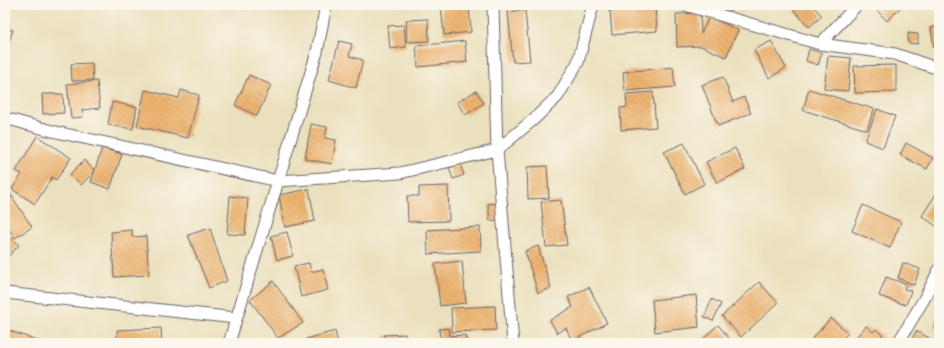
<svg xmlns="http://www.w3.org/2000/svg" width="944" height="348" font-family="'Sorts Mill Goudy',serif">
	<defs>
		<pattern id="building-back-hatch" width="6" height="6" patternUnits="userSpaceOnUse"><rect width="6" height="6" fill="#edb470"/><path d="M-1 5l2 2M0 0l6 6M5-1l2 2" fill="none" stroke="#cb9a62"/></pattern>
	</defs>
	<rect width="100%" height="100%" fill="#fbf7ec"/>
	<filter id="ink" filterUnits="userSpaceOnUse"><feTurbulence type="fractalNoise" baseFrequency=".025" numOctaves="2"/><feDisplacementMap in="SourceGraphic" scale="8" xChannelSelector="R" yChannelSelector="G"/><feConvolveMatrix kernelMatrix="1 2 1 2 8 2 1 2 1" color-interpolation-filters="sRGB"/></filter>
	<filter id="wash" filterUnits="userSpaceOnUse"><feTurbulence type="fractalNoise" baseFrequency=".012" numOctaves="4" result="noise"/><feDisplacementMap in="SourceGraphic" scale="16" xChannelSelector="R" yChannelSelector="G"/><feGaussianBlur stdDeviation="0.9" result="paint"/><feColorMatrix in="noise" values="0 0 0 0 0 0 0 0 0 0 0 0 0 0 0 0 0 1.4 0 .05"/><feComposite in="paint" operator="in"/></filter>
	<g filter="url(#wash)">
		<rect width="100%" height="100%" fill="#ebe0bd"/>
		<g id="blocks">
			<!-- building -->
			<g fill="url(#building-back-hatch)">
				<path d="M 441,5 L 469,5 L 471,32 L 444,35 Z"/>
				<path d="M 608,5 L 618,5 L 619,10 L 655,7 L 657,31 L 612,35 L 610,11 L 609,12 Z"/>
				<path d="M 798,5 L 812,5 L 822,16 L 809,27 L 793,9 Z"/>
				<path d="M 872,5 L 900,5 L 901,7 L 887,21 Z"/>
				<path d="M 525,10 L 530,61 L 513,62 L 508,12 Z"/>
				<path d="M 700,13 L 701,34 L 709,17 L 738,30 L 726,57 L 701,46 L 677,47 L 676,14 Z"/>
				<path d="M 428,19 L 429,41 L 407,42 L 406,20 Z"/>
				<path d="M 404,25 L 406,47 L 390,49 L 388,26 Z"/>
				<path d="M 931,27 L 939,27 L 939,49 L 934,49 Z"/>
				<path d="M 5,28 L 13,30 L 5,53 Z"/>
				<path d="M 908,33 L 918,34 L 918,44 L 908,43 Z"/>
				<path d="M 339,41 L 352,44 L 349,56 L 363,60 L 356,88 L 329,80 Z"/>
				<path d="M 465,41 L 467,62 L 418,67 L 416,46 Z"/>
				<path d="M 771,41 L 786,68 L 769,78 L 754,50 Z"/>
				<path d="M 809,49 L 822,53 L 818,65 L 806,61 Z"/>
				<path d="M 828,56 L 851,58 L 848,91 L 824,89 Z"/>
				<path d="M 92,63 L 93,80 L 72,81 L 71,64 Z"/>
				<path d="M 896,65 L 896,92 L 855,93 L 854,66 Z"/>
				<path d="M 673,67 L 675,87 L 625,91 L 623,72 Z"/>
				<path d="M 249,75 L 271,85 L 257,116 L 235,105 Z"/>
				<path d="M 723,77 L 733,102 L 744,97 L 751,113 L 718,126 L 702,85 Z"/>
				<path d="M 97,81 L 100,108 L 82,110 L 83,117 L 71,118 L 67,84 Z"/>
				<path d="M 809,89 L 874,109 L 867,130 L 803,110 Z"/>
				<path d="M 145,90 L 179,98 L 181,90 L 199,95 L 188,138 L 137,126 Z"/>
				<path d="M 476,91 L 484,103 L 465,115 L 457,102 Z"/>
				<path d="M 653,92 L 656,127 L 621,130 L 620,108 L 627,107 L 626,94 Z"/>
				<path d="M 42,94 L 63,94 L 64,113 L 43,114 Z"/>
				<path d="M 112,102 L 137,107 L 133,129 L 108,125 Z"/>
				<path d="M 877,109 L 895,116 L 883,148 L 865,141 Z"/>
				<path d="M 311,124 L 327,127 L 325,138 L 336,140 L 332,164 L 305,159 Z"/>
				<path d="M 37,136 L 71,158 L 56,180 L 52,177 L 35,204 L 12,189 L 22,174 L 16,171 Z"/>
				<path d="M 684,143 L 704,184 L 685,194 L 664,152 Z"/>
				<path d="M 906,143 L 933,158 L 927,169 L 900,155 Z"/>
				<path d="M 102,148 L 122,154 L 110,189 L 91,182 Z"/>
				<path d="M 735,148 L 745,169 L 717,183 L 706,162 Z"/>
				<path d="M 84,160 L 95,171 L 81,185 L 70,174 Z"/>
				<path d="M 460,164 L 464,175 L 453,179 L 449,168 Z"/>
				<path d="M 547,166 L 549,198 L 528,199 L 527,167 Z"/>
				<path d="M 448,186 L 449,221 L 408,222 L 407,196 L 419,196 L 419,187 Z"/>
				<path d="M 7,189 L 32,227 L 15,238 L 5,223 L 5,190 Z"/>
				<path d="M 309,189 L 315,221 L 285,227 L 279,195 Z"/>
				<path d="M 936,194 L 939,196 L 939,228 L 922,216 Z"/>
				<path d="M 230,196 L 248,198 L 245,235 L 227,234 Z"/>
				<path d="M 561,200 L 567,245 L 546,247 L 541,202 Z"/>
				<path d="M 497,203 L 498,220 L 490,221 L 488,204 Z"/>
				<path d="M 863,205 L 901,222 L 890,248 L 852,231 Z"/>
				<path d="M 480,227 L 481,251 L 428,254 L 427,230 Z"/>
				<path d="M 210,228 L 227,281 L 209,288 L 188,235 Z"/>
				<path d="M 132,230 L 132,237 L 146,236 L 149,275 L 114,277 L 111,232 Z"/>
				<path d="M 287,232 L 293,256 L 277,260 L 271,236 Z"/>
				<path d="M 7,234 L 19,245 L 5,260 L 5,236 Z"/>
				<path d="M 538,246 L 551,288 L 538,293 L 525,251 Z"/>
				<path d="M 462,261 L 466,303 L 440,306 L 435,264 Z"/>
				<path d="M 309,263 L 311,272 L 323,269 L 328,290 L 301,297 L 294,266 Z"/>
				<path d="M 903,263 L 920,269 L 914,285 L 898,278 Z"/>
				<path d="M 886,277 L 906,284 L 904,289 L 911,291 L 906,305 L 879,296 Z"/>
				<path d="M 273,281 L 303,323 L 278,338 L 250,300 Z"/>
				<path d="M 759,282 L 778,303 L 741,337 L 722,316 Z"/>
				<path d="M 589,287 L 607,323 L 572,341 L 566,328 L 557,333 L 550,320 L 573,307 L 568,297 Z"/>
				<path d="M 696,295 L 699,327 L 655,332 L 652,300 Z"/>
				<path d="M 712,299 L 721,304 L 713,321 L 704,317 Z"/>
				<path d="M 495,306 L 496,330 L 452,332 L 451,308 Z"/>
				<path d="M 939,315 L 939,332 L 934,327 Z"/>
				<path d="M 831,318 L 848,333 L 839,343 L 814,343 L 811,340 Z"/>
				<path d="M 718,325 L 733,343 L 704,343 L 702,340 Z"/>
				<path d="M 866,326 L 873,332 L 876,329 L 883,336 L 877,343 L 851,343 Z"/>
				<path d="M 161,328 L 162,343 L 117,343 L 117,330 Z"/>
				<path d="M 449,328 L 450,336 L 465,335 L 466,343 L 441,343 L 439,329 Z"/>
				<path d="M 5,329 L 44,343 L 5,343 Z"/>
				<path d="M 335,331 L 338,343 L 307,343 L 306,339 Z"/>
				<path d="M 916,331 L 929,338 L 927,343 L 910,343 Z"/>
				<path d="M 405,334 L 405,343 L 385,343 L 384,335 Z"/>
			</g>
		</g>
	</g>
	<g filter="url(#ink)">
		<use href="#blocks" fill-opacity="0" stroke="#686468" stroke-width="1"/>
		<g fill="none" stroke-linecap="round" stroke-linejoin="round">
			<defs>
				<g id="minor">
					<path d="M 493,5 L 497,150 L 513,343"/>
					<path d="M 685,5 L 820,44 L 895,54 L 939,69"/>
					<path d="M 820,44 L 857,5"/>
					<path d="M 5,118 L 52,131 L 278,181 L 400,173 L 497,150 L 534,119 L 558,96 L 578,62 L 593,5"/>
					<path d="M 5,293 L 236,318"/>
					<path d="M 229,343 L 317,52 L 326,5"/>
					<path d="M 898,343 L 927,294 L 939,270"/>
				</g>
			</defs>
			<!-- minor casing -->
			<use href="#minor" stroke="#686468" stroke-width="13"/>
			<!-- minor -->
			<use href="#minor" stroke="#fff" stroke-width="11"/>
		</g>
	</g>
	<!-- margin -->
	<rect width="944" height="348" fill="none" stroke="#fbf7ec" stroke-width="20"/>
</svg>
